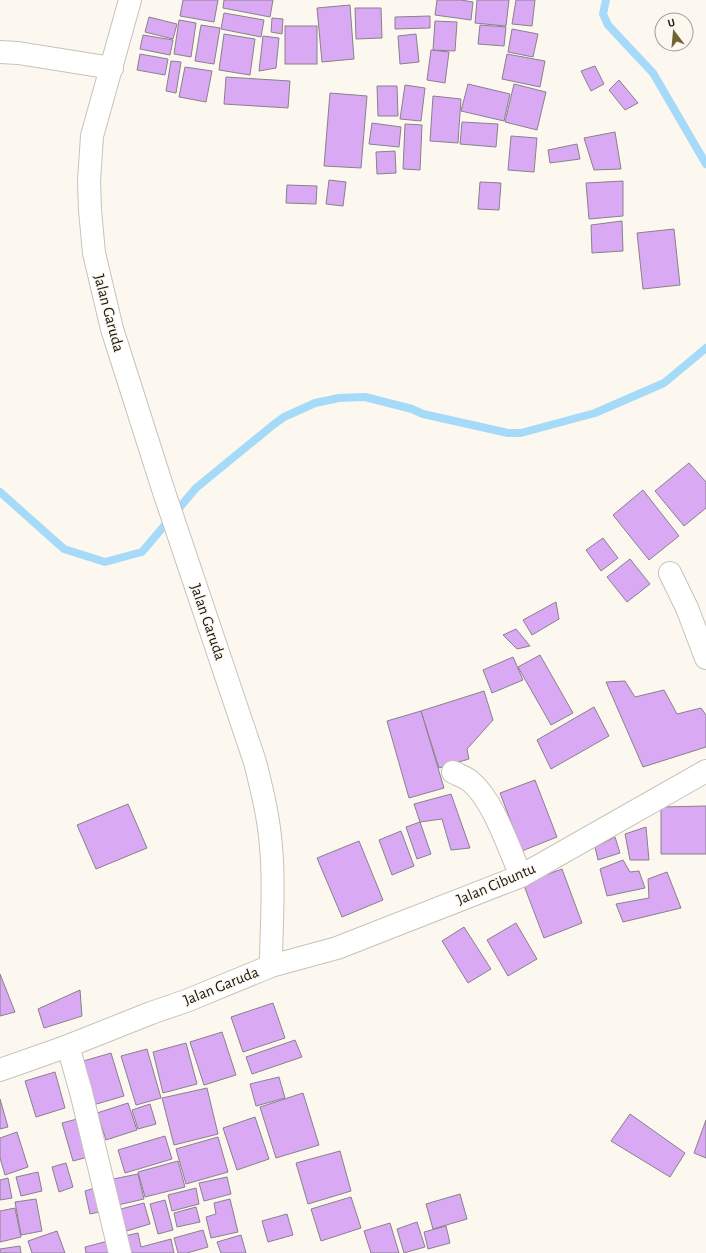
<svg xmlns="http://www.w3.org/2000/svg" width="706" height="1253" font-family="'Alegreya Sans',sans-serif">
	<rect width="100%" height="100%" fill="#fdf8ef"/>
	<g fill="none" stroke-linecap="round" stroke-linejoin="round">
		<!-- stream -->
		<g stroke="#a5dbf8" stroke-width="8">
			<path d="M 606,0 L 603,14 L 608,25 L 653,73 L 706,164"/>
			<path d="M 0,492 L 64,549 L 105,562 L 142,552 L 196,488 L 273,425 L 284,417 L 315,403 L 339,398 L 365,397 L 412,409 L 423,414 L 508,433 L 521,433 L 595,413 L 664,383 L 706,348"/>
		</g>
	</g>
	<!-- building -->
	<g fill="#daa9f3" stroke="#87828a">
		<path d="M 183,0 L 218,0 L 214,22 L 180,16 Z"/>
		<path d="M 224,0 L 273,0 L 270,17 L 223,8 Z"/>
		<path d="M 437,0 L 461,0 L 473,2 L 471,20 L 435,15 Z"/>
		<path d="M 477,0 L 509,0 L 506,26 L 475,23 Z"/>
		<path d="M 516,0 L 535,0 L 532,26 L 512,24 Z"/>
		<path d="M 350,5 L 354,59 L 322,62 L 317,8 Z"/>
		<path d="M 355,8 L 381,8 L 382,38 L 356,39 Z"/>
		<path d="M 224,13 L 264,20 L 261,37 L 221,29 Z"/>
		<path d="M 430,16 L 430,28 L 395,29 L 395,17 Z"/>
		<path d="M 149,17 L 177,24 L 173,39 L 145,32 Z"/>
		<path d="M 272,18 L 283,19 L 282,34 L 271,32 Z"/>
		<path d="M 179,20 L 196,23 L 191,57 L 174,54 Z"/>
		<path d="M 435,21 L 457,22 L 455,51 L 433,50 Z"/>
		<path d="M 201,25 L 220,28 L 214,64 L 195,61 Z"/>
		<path d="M 480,25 L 506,27 L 504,46 L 478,44 Z"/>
		<rect x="285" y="26" width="32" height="38"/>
		<path d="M 512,29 L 538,34 L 533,57 L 508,52 Z"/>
		<path d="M 224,34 L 255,39 L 250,75 L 219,70 Z"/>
		<path d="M 416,34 L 419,62 L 400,64 L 398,36 Z"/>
		<path d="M 143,35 L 173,40 L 170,55 L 140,49 Z"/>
		<path d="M 263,36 L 279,38 L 276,68 L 259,71 Z"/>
		<path d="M 431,50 L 449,52 L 445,83 L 427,80 Z"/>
		<path d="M 140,54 L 168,59 L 165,75 L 137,70 Z"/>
		<path d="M 507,54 L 545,61 L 540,87 L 502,79 Z"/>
		<path d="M 171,61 L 181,62 L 176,93 L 166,91 Z"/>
		<path d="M 595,66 L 604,84 L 591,91 L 581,71 Z"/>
		<path d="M 185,67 L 212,71 L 206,102 L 179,97 Z"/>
		<path d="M 226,77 L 290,81 L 288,108 L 224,104 Z"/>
		<path d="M 619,80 L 638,103 L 625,110 L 609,90 Z"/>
		<path d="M 468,84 L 510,94 L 504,121 L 461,111 Z"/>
		<path d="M 514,84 L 546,92 L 537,130 L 505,122 Z"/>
		<path d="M 405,85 L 425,88 L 421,121 L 400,119 Z"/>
		<path d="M 377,86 L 397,86 L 398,116 L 378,116 Z"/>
		<path d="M 330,93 L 367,96 L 361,168 L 324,166 Z"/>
		<path d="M 433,96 L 461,99 L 458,143 L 430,141 Z"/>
		<path d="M 462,122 L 498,124 L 496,147 L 460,144 Z"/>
		<path d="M 372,123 L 401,127 L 399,147 L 369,144 Z"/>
		<path d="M 405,124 L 422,125 L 420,170 L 403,169 Z"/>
		<path d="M 615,132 L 621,169 L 594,170 L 584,138 Z"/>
		<path d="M 511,136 L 537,138 L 534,172 L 508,170 Z"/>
		<path d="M 577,144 L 580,159 L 550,163 L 548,150 Z"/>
		<path d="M 395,151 L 396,173 L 377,174 L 376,152 Z"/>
		<path d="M 329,180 L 346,182 L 343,206 L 326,204 Z"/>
		<path d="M 623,181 L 623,216 L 589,219 L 586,183 Z"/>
		<path d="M 480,182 L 501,183 L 499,210 L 478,209 Z"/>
		<path d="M 287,185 L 317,186 L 316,204 L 286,203 Z"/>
		<path d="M 622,221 L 623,251 L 592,253 L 591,225 Z"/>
		<path d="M 674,229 L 680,285 L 643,289 L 637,233 Z"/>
		<path d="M 689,463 L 706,482 L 706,508 L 684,526 L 655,491 Z"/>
		<path d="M 643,490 L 679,536 L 649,560 L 613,515 Z"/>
		<path d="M 603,538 L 618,558 L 601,571 L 586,550 Z"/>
		<path d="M 630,559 L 650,584 L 627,602 L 607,577 Z"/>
		<path d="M 556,602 L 559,619 L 532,635 L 523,620 Z"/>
		<path d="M 516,629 L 530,646 L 517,649 L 503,635 Z"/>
		<path d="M 540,655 L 573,713 L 551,725 L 518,667 Z"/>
		<path d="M 513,657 L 523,680 L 492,693 L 483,670 Z"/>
		<path d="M 625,681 L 635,697 L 664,690 L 677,714 L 701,708 L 706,715 L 706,747 L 643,767 L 606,682 Z"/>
		<path d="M 484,691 L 493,720 L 467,749 L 469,759 L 439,768 L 421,711 Z"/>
		<path d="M 594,707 L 609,736 L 551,769 L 537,740 Z"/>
		<path d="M 421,711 L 444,788 L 409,798 L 387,721 Z"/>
		<path d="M 535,780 L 557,837 L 522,851 L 500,793 Z"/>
		<path d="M 451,794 L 470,848 L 451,850 L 442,819 L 420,822 L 414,804 Z"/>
		<path d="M 128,804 L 147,848 L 96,869 L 77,825 Z"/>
		<path d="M 706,806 L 706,854 L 661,854 L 661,807 Z"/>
		<path d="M 420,822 L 431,854 L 417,859 L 406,827 Z"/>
		<path d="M 646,827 L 649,860 L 630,860 L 625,834 Z"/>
		<path d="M 401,831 L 414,866 L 392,875 L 379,840 Z"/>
		<path d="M 615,837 L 620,853 L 598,860 L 595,847 Z"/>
		<path d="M 359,841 L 383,900 L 342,917 L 317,858 Z"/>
		<path d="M 623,860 L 630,872 L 639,871 L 645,888 L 607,896 L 600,869 Z"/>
		<path d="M 562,869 L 582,923 L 544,938 L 523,883 Z"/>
		<path d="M 667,872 L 681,908 L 623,922 L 616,904 L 649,898 L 648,879 Z"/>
		<path d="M 516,923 L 537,959 L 508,976 L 487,940 Z"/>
		<path d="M 464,927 L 491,969 L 468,983 L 442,941 Z"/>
		<path d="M 0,974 L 15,1012 L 0,1016 Z"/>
		<path d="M 80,990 L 82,1016 L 44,1028 L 38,1009 Z"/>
		<path d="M 273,1003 L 285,1038 L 243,1052 L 231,1017 Z"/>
		<path d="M 222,1032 L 236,1075 L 204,1085 L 190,1042 Z"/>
		<path d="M 295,1040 L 302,1057 L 252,1074 L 246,1057 Z"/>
		<path d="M 186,1043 L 197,1084 L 163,1093 L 153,1052 Z"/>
		<path d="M 147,1049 L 161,1098 L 136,1105 L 121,1056 Z"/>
		<path d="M 111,1053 L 124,1096 L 93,1105 L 80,1062 Z"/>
		<path d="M 55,1072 L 65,1108 L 36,1117 L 25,1081 Z"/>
		<path d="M 279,1077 L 285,1098 L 256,1106 L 250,1084 Z"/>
		<path d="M 207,1088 L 218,1134 L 174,1145 L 162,1098 Z"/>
		<path d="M 303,1093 L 319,1145 L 276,1158 L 260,1107 Z"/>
		<path d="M 0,1099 L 8,1127 L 0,1129 Z"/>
		<path d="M 128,1103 L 137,1130 L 106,1140 L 97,1113 Z"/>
		<path d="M 150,1104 L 156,1124 L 138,1129 L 132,1110 Z"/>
		<path d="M 630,1114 L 685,1153 L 670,1177 L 611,1141 Z"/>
		<path d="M 255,1117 L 269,1159 L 237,1170 L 223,1128 Z"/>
		<path d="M 81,1118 L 92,1156 L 73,1161 L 62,1123 Z"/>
		<path d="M 706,1120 L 706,1158 L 694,1153 Z"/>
		<path d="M 17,1132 L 28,1167 L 5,1175 L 0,1158 L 0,1138 Z"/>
		<path d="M 165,1136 L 172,1159 L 125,1173 L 118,1150 Z"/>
		<path d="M 218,1137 L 228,1172 L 186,1184 L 176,1149 Z"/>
		<path d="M 340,1151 L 351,1191 L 308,1204 L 296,1163 Z"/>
		<path d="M 178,1161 L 185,1187 L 145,1197 L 138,1172 Z"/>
		<path d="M 66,1163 L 73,1187 L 59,1192 L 52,1167 Z"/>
		<path d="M 38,1172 L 42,1191 L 21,1196 L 16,1177 Z"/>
		<path d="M 138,1174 L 144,1199 L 118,1205 L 113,1179 Z"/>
		<path d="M 227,1177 L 231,1194 L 204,1201 L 199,1183 Z"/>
		<path d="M 8,1178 L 12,1198 L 0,1200 L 0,1180 Z"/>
		<path d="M 98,1187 L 104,1211 L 90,1214 L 85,1191 Z"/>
		<path d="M 196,1188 L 199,1204 L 172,1211 L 168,1195 Z"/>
		<path d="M 460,1194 L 467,1219 L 433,1229 L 426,1204 Z"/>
		<path d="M 351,1197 L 361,1228 L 321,1241 L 311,1209 Z"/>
		<path d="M 36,1199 L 42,1231 L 21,1235 L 15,1202 Z"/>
		<path d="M 230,1199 L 238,1232 L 211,1238 L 206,1217 L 216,1214 L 214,1203 Z"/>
		<path d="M 165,1200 L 173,1230 L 158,1234 L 150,1204 Z"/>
		<path d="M 144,1203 L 150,1224 L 123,1232 L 117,1210 Z"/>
		<path d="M 196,1207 L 200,1222 L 177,1227 L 174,1213 Z"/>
		<path d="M 15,1208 L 21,1237 L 0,1242 L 0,1211 Z"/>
		<path d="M 287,1214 L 293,1235 L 268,1242 L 262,1221 Z"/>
		<path d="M 417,1222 L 425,1247 L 404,1253 L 397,1229 Z"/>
		<path d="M 390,1223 L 399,1253 L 371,1253 L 364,1231 Z"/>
		<path d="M 446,1226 L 450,1243 L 428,1249 L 424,1232 Z"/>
		<path d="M 203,1230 L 208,1247 L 187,1253 L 178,1253 L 174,1238 Z"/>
		<path d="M 57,1231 L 65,1253 L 32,1253 L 28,1241 Z"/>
		<path d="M 138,1233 L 141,1247 L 171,1239 L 174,1253 L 124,1253 L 120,1237 Z"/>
		<path d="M 241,1235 L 246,1253 L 221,1253 L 217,1242 Z"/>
		<path d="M 112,1240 L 116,1253 L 86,1253 L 85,1247 Z"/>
		<path d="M 20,1246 L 21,1253 L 0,1253 L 0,1249 Z"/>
	</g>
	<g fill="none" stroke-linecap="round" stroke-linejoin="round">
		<defs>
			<g id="minor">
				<path d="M 0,52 L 18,53 L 112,68"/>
				<path d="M 670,573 L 687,608 L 706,658"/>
				<path d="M 453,772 C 458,775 465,777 470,781 C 493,799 509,849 521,876"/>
				<path d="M 271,966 L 337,948 L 521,876 L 706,771"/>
				<path d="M 68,1046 L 81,1092 L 120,1253"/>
			</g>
			<path id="tertiary" d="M 0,1070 L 68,1046 L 151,1013 L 186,1001 L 271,966 C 271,926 275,886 271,847 C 269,818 262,790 255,762 L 163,489 L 112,329 L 94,253 L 90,210 L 89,181 L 92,136 L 130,0"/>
		</defs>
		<!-- minor casing -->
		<use href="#minor" stroke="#c7c2ba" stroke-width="24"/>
		<!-- tertiary casing -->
		<use href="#tertiary" stroke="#c7c2ba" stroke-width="24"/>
		<!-- minor -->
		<use href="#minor" stroke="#fff" stroke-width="22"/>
		<!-- tertiary -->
		<use href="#tertiary" stroke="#fff" stroke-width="22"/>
	</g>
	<g text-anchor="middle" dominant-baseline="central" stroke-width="3" stroke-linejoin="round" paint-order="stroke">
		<!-- street labels -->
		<g font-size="16" fill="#171613" stroke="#fdf8ef">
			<text transform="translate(109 313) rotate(75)">Jalan Garuda</text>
			<text transform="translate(208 622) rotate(71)">Jalan Garuda</text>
			<text transform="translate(496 884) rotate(-23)">Jalan Cibuntu</text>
			<text transform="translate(221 986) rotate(-22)">Jalan Garuda</text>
		</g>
	</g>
	<!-- north arrow -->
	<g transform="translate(674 32) rotate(344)"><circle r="19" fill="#fdf8ef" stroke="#a19e97"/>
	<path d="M0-3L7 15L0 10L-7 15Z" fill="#736532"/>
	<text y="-6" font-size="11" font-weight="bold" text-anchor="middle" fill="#171613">U</text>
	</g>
</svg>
